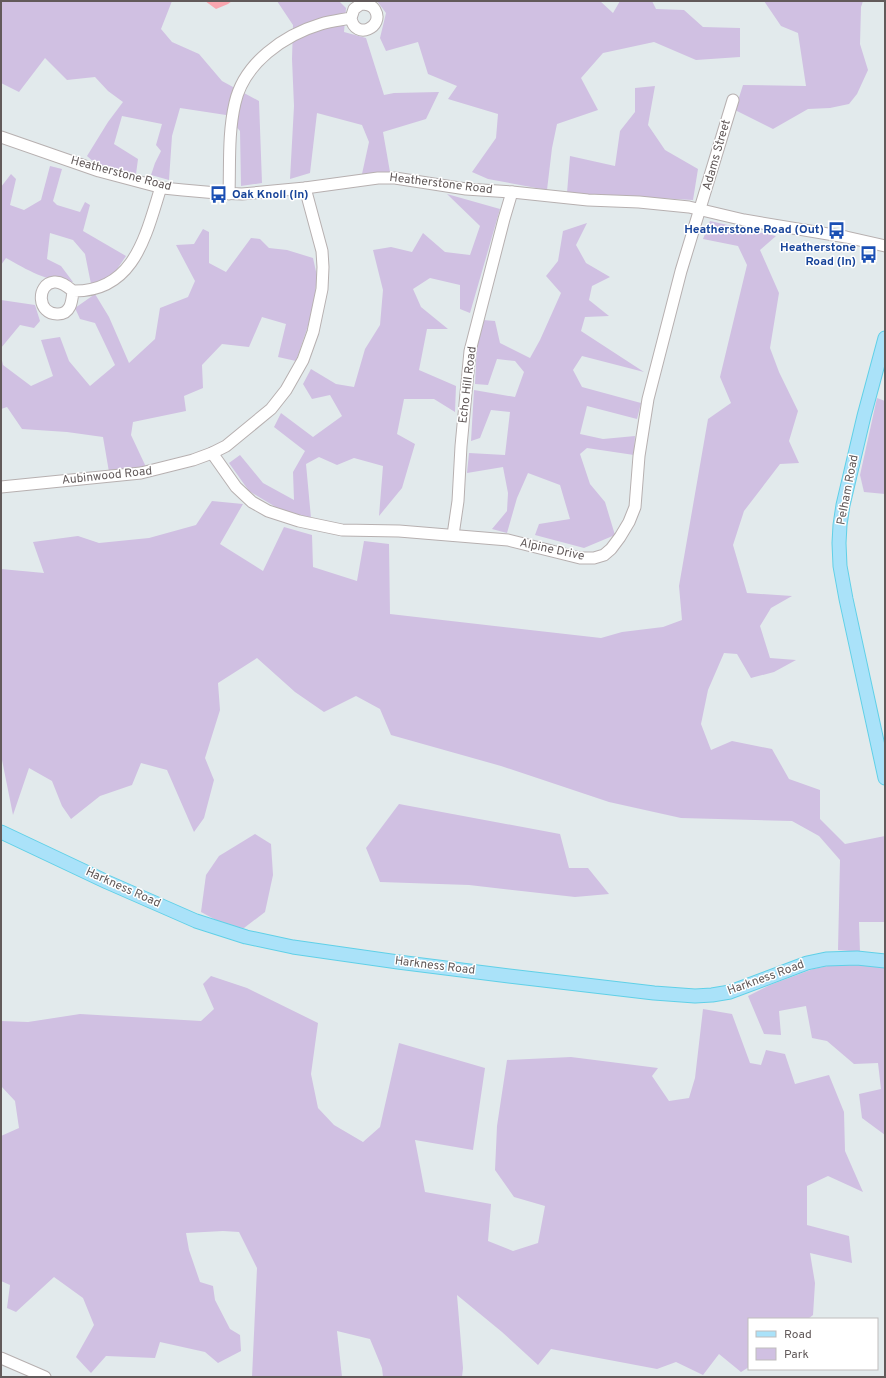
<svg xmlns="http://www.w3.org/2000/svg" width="886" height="1378" font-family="Overpass,sans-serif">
	<rect width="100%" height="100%" fill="#e2eaec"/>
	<!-- green -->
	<g fill="#d0c0e2">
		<path d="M 1,1 L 172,1 L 161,29 L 172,42 L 199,54 L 222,81 L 259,101 L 262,183 L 241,186 L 240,131 L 226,115 L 180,108 L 172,136 L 169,180 L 151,175 L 155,163 L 161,151 L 156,145 L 162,124 L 122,116 L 114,144 L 138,159 L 136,174 L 97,165 L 87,156 L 108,122 L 123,102 L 108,91 L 95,77 L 67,80 L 45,58 L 19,92 L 1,83 Z"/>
		<path d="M 277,1 L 339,1 L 346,8 L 344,32 L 366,38 L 384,95 L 394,93 L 439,92 L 426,119 L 383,132 L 390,172 L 362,174 L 369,142 L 362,125 L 317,113 L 310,173 L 290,179 L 294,106 L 292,59 L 293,25 Z"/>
		<path d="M 377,1 L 600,1 L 613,13 L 620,1 L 652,1 L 656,9 L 684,10 L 703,27 L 740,28 L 740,57 L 696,60 L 654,42 L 603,53 L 581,78 L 598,110 L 557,124 L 552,148 L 547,190 L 488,179 L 472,172 L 496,138 L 498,114 L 448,99 L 457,86 L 428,74 L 418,42 L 386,51 L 380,38 L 386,13 Z"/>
		<path d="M 764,1 L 863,1 L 861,7 L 860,44 L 868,70 L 857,94 L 849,104 L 830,108 L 808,109 L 773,129 L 735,110 L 743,85 L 806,86 L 798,33 L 781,26 Z"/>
		<path d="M 655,86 L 648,125 L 665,150 L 698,169 L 693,200 L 567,193 L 570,156 L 615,166 L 620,131 L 635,112 L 635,88 Z"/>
		<path d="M 50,166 L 62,169 L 53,201 L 57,205 L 80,212 L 85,202 L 90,205 L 83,231 L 126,256 L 113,275 L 91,284 L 85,254 L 73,240 L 50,233 L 47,259 L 61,266 L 73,282 C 46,282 28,270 6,258 L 1,265 L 1,187 L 11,174 L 16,179 L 10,205 L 24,210 L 41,200 Z"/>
		<path d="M 447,194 L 500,209 L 470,313 L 460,309 L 460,285 L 430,278 L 413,289 L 421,307 L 448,329 L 427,329 L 419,370 L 456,386 L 455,412 L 434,399 L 404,399 L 397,434 L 415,444 L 402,488 L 379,516 L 383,466 L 354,458 L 337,465 L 319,457 L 306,464 L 311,518 L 279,509 L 249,491 L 229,463 L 240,455 L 263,483 L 294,500 L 293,472 L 305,451 L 274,427 L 281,413 L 313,437 L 342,416 L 330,395 L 312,399 L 303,384 L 311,369 L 336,384 L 354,387 L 365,349 L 380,325 L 383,290 L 373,250 L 391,247 L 412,252 L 423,233 L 445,252 L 470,255 L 480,226 Z"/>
		<path d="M 710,221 L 776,236 L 760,250 L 779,293 L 770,348 L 779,372 L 798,411 L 789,441 L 799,463 L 780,464 L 744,511 L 733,545 L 747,593 L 792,596 L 771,608 L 760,626 L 770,658 L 796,660 L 774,672 L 751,678 L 737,654 L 724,653 L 708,690 L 701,724 L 711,750 L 732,741 L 772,749 L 789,779 L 820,790 L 820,819 L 845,844 L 885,836 L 885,922 L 859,922 L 860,952 L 838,950 L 840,860 L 819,836 L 792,821 L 681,818 L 609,802 L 501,766 L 391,735 L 380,709 L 356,696 L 324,712 L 295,692 L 257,658 L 218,683 L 220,710 L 205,758 L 214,780 L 204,818 L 194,832 L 167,770 L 141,763 L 132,785 L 100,796 L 71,819 L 62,806 L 52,781 L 29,768 L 13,815 L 1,755 L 1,569 L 44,573 L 33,542 L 78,536 L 99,543 L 149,538 L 196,525 L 212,501 L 243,504 L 220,544 L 263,571 L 284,527 L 312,535 L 313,567 L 357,581 L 364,541 L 389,544 L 390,614 L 601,638 L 622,632 L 663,627 L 682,620 L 679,586 L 708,419 L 731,403 L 720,377 L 747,265 L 738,246 L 703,239 Z"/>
		<path d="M 587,223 L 576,245 L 586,263 L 610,277 L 592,286 L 589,300 L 609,316 L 585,317 L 581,331 L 644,372 L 582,356 L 573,370 L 582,387 L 641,403 L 637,419 L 587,406 L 580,434 L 603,439 L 635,436 L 634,455 L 587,448 L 580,454 L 590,484 L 605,502 L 615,535 L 584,548 L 535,535 L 539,524 L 570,519 L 560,485 L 528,473 L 517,498 L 507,533 L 492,529 L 507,511 L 508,493 L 503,467 L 467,473 L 469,453 L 505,455 L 510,412 L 491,410 L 480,438 L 471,441 L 474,390 L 515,397 L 524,372 L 515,361 L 497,359 L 488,385 L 475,384 L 477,343 L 483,320 L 495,321 L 500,343 L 530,358 L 540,340 L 561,293 L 546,276 L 558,261 L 563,231 Z"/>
		<path d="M 203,229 L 209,232 L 209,263 L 226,272 L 251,238 L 260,239 L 269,248 L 287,250 L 313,258 L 317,276 L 313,311 L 296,361 L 278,357 L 286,324 L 262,317 L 249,347 L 222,344 L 202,365 L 203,388 L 184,396 L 186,411 L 133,422 L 131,435 L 146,467 L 109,472 L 103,437 L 67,432 L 22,429 L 7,407 L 1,409 L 1,356 L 3,365 L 31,386 L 53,376 L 41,340 L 60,337 L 69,361 L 90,386 L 115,365 L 95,323 L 80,319 L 75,308 L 95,294 L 109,317 L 129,363 L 155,339 L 160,308 L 188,297 L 195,281 L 176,245 L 194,244 Z"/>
		<path d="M 1,300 L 35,305 L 40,321 L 34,328 L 20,325 L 1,348 Z"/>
		<path d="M 877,398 L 885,401 L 885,494 L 864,492 L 860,475 Z"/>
		<path d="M 399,804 L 560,834 L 569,868 L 588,868 L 609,894 L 575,897 L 469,885 L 380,882 L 366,848 Z"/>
		<path d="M 255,834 L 271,844 L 273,875 L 265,912 L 244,928 L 229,927 L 201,912 L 206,875 L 219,856 Z"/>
		<path d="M 847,962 L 885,967 L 885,1135 L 862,1118 L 859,1094 L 881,1089 L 878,1063 L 854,1064 L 827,1041 L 812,1038 L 806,1006 L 779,1011 L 781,1035 L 764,1034 L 748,996 L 770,985 L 813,969 Z"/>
		<path d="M 211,976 L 247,988 L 318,1023 L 311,1074 L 318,1108 L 334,1125 L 363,1142 L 380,1127 L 399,1043 L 485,1068 L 473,1150 L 415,1140 L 425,1192 L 491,1204 L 488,1241 L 513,1251 L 538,1243 L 545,1206 L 514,1197 L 495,1170 L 497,1126 L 507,1060 L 571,1057 L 658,1068 L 652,1076 L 669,1101 L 689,1098 L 695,1078 L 703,1009 L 732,1014 L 750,1063 L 761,1065 L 766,1050 L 785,1054 L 795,1084 L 829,1075 L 844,1112 L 845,1151 L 863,1192 L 828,1176 L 807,1186 L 807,1225 L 849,1236 L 852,1263 L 810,1253 L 815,1283 L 813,1315 L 808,1319 L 749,1319 L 749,1367 L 741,1372 L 719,1354 L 703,1375 L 676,1362 L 657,1369 L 551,1349 L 538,1365 L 502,1332 L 457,1295 L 463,1368 L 462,1377 L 383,1377 L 382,1368 L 370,1339 L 337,1331 L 342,1377 L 252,1377 L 257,1268 L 239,1232 L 223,1231 L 186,1233 L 189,1250 L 200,1282 L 213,1286 L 215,1300 L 230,1329 L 240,1335 L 241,1351 L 218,1363 L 205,1352 L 160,1342 L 155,1358 L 106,1356 L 91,1373 L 76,1357 L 94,1325 L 83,1298 L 54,1277 L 16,1312 L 7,1308 L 10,1285 L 1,1281 L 1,1136 L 19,1128 L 15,1101 L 1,1086 L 1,1021 L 28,1022 L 80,1014 L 201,1021 L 214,1009 L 203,984 Z"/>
	</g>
	<!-- water -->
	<path fill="#f9a6af" d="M 205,1 L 232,1 L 228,4 L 216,9 Z"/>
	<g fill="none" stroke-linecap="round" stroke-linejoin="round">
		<defs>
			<g id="minor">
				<path d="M 1,137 L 99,171 L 163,188 L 183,190 L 217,193 L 242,194 L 305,188 L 378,178 L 395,178 L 466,189 L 512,192 L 588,200 L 639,202 L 689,207 L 744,220 L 846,237 L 885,246"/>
				<path d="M 229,194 C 230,163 228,133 235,103 C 244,63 284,35 321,24 C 331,21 341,20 351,18 C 355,41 385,27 375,10 C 372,5 367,4 361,4 L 354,9 L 351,18"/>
				<path d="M 73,291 C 68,287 61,281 54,282 C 36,284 37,315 58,314 C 71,314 72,301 73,291 C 135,292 146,234 161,187"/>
				<path d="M 212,453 L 236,487 L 252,502 L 268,511 L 299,521 L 342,530 L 399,531 L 508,540 L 580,558 L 594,558 L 604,555 L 611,549 L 620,537 L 629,522 L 635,507 L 639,456 L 648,399 L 681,271 L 733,100"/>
				<path d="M 1,487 L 141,473 L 193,460 L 212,453 L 226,446 L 271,409 L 286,390 L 303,360 L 313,332 L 322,289 L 323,267 L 322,251 L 305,188"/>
				<path d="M 453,535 L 458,501 L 461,446 L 470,351 L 504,219 L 512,192"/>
				<path d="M 1,1358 L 45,1377"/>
			</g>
			<g id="major">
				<path d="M 885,338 L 864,416 L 843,505 L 840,525 L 839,543 L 840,566 L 846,599 L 885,778"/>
				<path d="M 1,832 L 107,882 L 196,921 L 246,937 L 293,947 L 398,962 L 509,976 L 654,993 L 695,996 L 712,995 L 730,992 L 807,963 L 826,959 L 857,958 L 885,961"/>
			</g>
		</defs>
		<!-- minor casing -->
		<use href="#minor" stroke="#b7b0b0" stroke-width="13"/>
		<!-- major casing -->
		<use href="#major" stroke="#60d0e7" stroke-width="15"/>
		<!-- minor -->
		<use href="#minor" stroke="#fff" stroke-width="11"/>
		<!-- major -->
		<use href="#major" stroke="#aae2f9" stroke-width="13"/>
	</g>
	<!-- icons -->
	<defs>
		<symbol id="bus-bare" viewBox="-9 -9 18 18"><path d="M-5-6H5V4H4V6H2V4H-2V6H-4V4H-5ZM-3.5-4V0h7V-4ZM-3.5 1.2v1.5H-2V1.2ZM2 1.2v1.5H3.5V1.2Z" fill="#1a4fb4" stroke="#fff" stroke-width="2.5" paint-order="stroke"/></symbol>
	</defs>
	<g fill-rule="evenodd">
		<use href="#bus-bare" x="206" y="182" width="25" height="25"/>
		<use href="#bus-bare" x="824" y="218" width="25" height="25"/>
		<use href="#bus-bare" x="856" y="242" width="25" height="25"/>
	</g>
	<g text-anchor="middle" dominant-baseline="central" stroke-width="3" stroke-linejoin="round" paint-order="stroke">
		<!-- street labels -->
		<g font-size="12" fill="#625a5a" stroke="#fff">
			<text transform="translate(717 155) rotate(-74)">Adams Street</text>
			<text transform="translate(121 174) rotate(15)">Heatherstone Road</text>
			<text transform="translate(441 184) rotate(7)">Heatherstone Road</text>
			<text transform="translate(468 385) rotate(-83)">Echo Hill Road</text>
			<text transform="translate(107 476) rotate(-6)">Aubinwood Road</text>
			<text transform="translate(848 490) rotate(-79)">Pelham Road</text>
			<text transform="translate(552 550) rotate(12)">Alpine Drive</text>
			<text transform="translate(123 888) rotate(24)">Harkness Road</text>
			<text transform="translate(435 966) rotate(7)">Harkness Road</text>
			<text transform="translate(766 978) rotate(-20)">Harkness Road</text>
		</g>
		<!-- transit labels -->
		<g font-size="12" font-weight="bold" fill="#164399" stroke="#fff" text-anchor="end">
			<text x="232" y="195" text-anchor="start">Oak Knoll (In)</text>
			<text x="824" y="230">Heatherstone Road (Out)</text>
			<text x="856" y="248">Heatherstone<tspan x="856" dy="14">Road (In)</tspan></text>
		</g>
	</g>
	<!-- border -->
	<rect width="886" height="1378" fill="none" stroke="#625a5a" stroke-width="4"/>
	<!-- legend -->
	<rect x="748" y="1318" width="130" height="52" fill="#ffffff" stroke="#c0bdbd"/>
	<rect x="756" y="1331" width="20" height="6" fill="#aae2f9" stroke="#c0bdbd"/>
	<text x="784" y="1338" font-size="12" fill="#625a5a">Road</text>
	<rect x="756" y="1348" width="20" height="12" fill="#d0c0e2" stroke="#c0bdbd"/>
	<text x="784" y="1358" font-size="12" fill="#625a5a">Park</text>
</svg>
